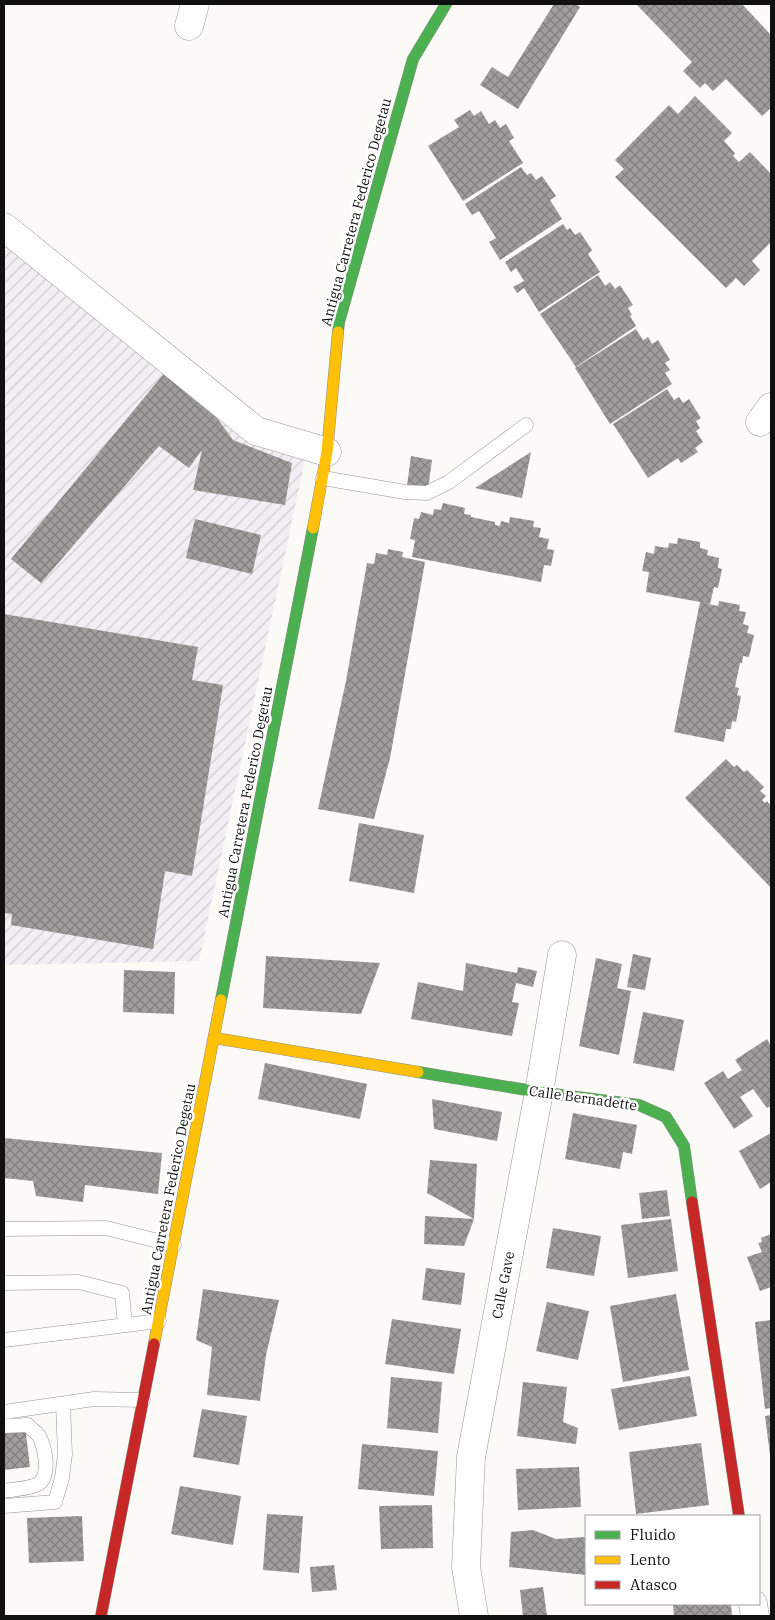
<svg xmlns="http://www.w3.org/2000/svg" width="775" height="1620" font-family="'IBM Plex Serif',serif">
	<defs>
		<pattern id="industrial-furrows" width="10" height="10" patternUnits="userSpaceOnUse" patternTransform="scale(1.25)"><rect width="10" height="10" fill="#f3eef3"/><path d="M-1 1l2-2M0 10L10 0M9 11l2-2" fill="none" stroke="#cfcbcf"/></pattern>
		<pattern id="building-cross-hatch" width="8" height="8" patternUnits="userSpaceOnUse" patternTransform="scale(1.25)"><rect width="8" height="8" fill="#a09e9c"/><path d="M0 0l8 8M0 8l8-8" fill="none" stroke="#817f7e"/></pattern>
	</defs>
	<rect width="100%" height="100%" fill="#fcfaf7"/>
	<!-- industrial -->
	<path fill="url(#industrial-furrows)" d="M 4,239 L 254,440 L 305,460 L 199,961 L 4,965 Z"/>
	<!-- building -->
	<g fill="url(#building-cross-hatch)">
		<path d="M 554,4 L 576,4 L 580,7 L 518,109 L 480,85 L 492,67 L 508,77 Z"/>
		<path d="M 636,4 L 742,4 L 771,35 L 771,108 L 762,116 L 726,79 L 713,91 L 705,83 L 700,88 L 683,71 L 692,62 Z"/>
		<path d="M 695,96 L 732,133 L 724,141 L 735,153 L 733,156 L 739,162 L 750,152 L 771,174 L 771,242 L 752,261 L 760,270 L 744,286 L 736,278 L 726,288 L 615,177 L 624,169 L 615,160 L 669,105 L 678,114 Z"/>
		<path d="M 470,110 L 474,116 L 481,111 L 489,124 L 495,120 L 500,128 L 506,124 L 514,138 L 509,141 L 523,163 L 463,201 L 428,146 L 459,127 L 454,120 Z"/>
		<path d="M 521,167 L 527,175 L 531,173 L 536,180 L 542,176 L 556,196 L 550,200 L 562,219 L 500,260 L 489,242 L 496,238 L 479,211 L 472,215 L 465,204 Z"/>
		<path d="M 563,224 L 567,230 L 570,228 L 575,235 L 580,232 L 592,250 L 588,254 L 600,272 L 539,312 L 524,288 L 517,293 L 513,287 L 524,281 L 516,268 L 511,272 L 505,262 Z"/>
		<path d="M 598,275 L 605,286 L 610,282 L 615,289 L 620,285 L 633,305 L 628,308 L 632,315 L 630,316 L 636,326 L 576,367 L 540,314 Z"/>
		<path d="M 636,329 L 643,340 L 648,337 L 652,344 L 658,340 L 670,360 L 665,363 L 670,370 L 665,373 L 672,384 L 610,424 L 575,368 Z"/>
		<path d="M 167,370 L 201,396 L 233,440 L 292,463 L 285,505 L 193,490 L 202,450 L 189,468 L 159,446 L 41,583 L 11,559 Z"/>
		<path d="M 667,389 L 674,400 L 679,397 L 683,403 L 689,399 L 701,418 L 696,421 L 700,428 L 696,431 L 703,442 L 695,448 L 698,452 L 681,463 L 678,458 L 648,478 L 613,424 Z"/>
		<path d="M 531,452 L 522,498 L 475,488 Z"/>
		<path d="M 411,456 L 432,460 L 428,489 L 407,486 Z"/>
		<path d="M 443,503 L 465,508 L 464,514 L 471,515 L 471,517 L 495,522 L 495,525 L 500,526 L 501,521 L 509,523 L 510,517 L 534,521 L 533,527 L 541,528 L 539,537 L 549,539 L 547,549 L 554,550 L 551,566 L 544,565 L 541,582 L 412,557 L 415,540 L 410,539 L 414,518 L 419,519 L 421,512 L 433,515 L 434,509 L 441,510 Z"/>
		<path d="M 195,519 L 261,535 L 252,574 L 186,558 Z"/>
		<path d="M 678,538 L 700,542 L 700,548 L 708,550 L 707,555 L 719,558 L 718,568 L 722,569 L 718,588 L 714,587 L 710,604 L 703,603 L 718,606 L 719,601 L 740,605 L 739,611 L 746,612 L 743,624 L 749,626 L 747,633 L 754,635 L 749,657 L 743,656 L 742,663 L 740,663 L 735,687 L 739,688 L 737,695 L 741,696 L 736,722 L 732,721 L 731,729 L 726,729 L 724,742 L 674,732 L 700,602 L 646,592 L 649,572 L 642,571 L 646,552 L 654,554 L 655,546 L 668,548 L 669,543 L 677,544 Z"/>
		<path d="M 388,549 L 403,552 L 402,557 L 425,562 L 390,758 L 374,819 L 318,809 L 346,681 L 367,563 L 374,564 L 376,553 L 387,555 Z"/>
		<path d="M 4,614 L 198,647 L 192,680 L 223,685 L 192,876 L 165,871 L 153,949 L 11,925 L 12,914 L 4,913 Z"/>
		<path d="M 726,759 L 734,767 L 737,765 L 744,772 L 747,770 L 764,787 L 760,791 L 766,796 L 762,800 L 765,803 L 767,801 L 771,806 L 771,888 L 685,798 Z"/>
		<path d="M 359,823 L 424,835 L 414,893 L 349,881 Z"/>
		<path d="M 633,954 L 651,958 L 645,990 L 627,987 Z"/>
		<path d="M 266,956 L 380,963 L 361,1014 L 263,1008 Z"/>
		<path d="M 596,958 L 622,964 L 617,988 L 631,991 L 619,1055 L 579,1046 Z"/>
		<path d="M 466,963 L 517,973 L 518,967 L 537,971 L 533,987 L 516,983 L 512,1002 L 519,1003 L 512,1036 L 411,1019 L 418,982 L 463,991 Z"/>
		<path d="M 124,970 L 175,972 L 174,1014 L 123,1012 Z"/>
		<path d="M 643,1012 L 684,1020 L 674,1071 L 633,1063 Z"/>
		<path d="M 767,1039 L 771,1046 L 771,1106 L 767,1108 L 753,1089 L 740,1097 L 753,1116 L 734,1129 L 704,1083 L 723,1071 L 728,1079 L 742,1070 L 735,1060 Z"/>
		<path d="M 265,1063 L 367,1084 L 360,1119 L 258,1099 Z"/>
		<path d="M 432,1099 L 502,1112 L 497,1141 L 434,1129 Z"/>
		<path d="M 573,1113 L 637,1125 L 632,1154 L 623,1152 L 620,1169 L 565,1159 Z"/>
		<path d="M 771,1133 L 771,1182 L 760,1189 L 739,1151 Z"/>
		<path d="M 4,1138 L 162,1153 L 158,1194 L 85,1185 L 83,1202 L 36,1196 L 33,1181 L 4,1178 Z"/>
		<path d="M 430,1160 L 477,1164 L 474,1219 L 464,1246 L 424,1244 L 425,1216 L 474,1219 L 427,1193 Z"/>
		<path d="M 667,1190 L 670,1216 L 642,1219 L 639,1193 Z"/>
		<path d="M 671,1219 L 678,1271 L 628,1278 L 621,1225 Z"/>
		<path d="M 553,1228 L 601,1236 L 594,1276 L 546,1268 Z"/>
		<path d="M 771,1234 L 771,1287 L 760,1291 L 747,1257 L 762,1252 L 758,1243 L 762,1242 L 761,1238 Z"/>
		<path d="M 426,1268 L 465,1273 L 461,1305 L 422,1300 Z"/>
		<path d="M 203,1289 L 279,1300 L 266,1355 L 260,1401 L 207,1395 L 212,1347 L 196,1340 Z"/>
		<path d="M 676,1294 L 689,1370 L 623,1382 L 610,1306 Z"/>
		<path d="M 547,1302 L 589,1311 L 578,1360 L 536,1351 Z"/>
		<path d="M 392,1319 L 461,1329 L 454,1374 L 385,1364 Z"/>
		<path d="M 771,1320 L 771,1408 L 765,1409 L 755,1322 Z"/>
		<path d="M 690,1376 L 697,1416 L 619,1430 L 611,1389 Z"/>
		<path d="M 391,1377 L 442,1382 L 438,1433 L 387,1428 Z"/>
		<path d="M 523,1382 L 567,1387 L 563,1422 L 578,1428 L 576,1444 L 517,1436 Z"/>
		<path d="M 202,1409 L 247,1416 L 239,1465 L 193,1457 Z"/>
		<path d="M 771,1415 L 771,1455 L 770,1455 L 765,1416 Z"/>
		<path d="M 25,1426 L 30,1467 L 4,1470 L 4,1429 Z"/>
		<path d="M 701,1443 L 709,1505 L 636,1514 L 629,1452 Z"/>
		<path d="M 362,1444 L 438,1451 L 434,1496 L 358,1489 Z"/>
		<path d="M 579,1467 L 581,1507 L 518,1510 L 516,1469 Z"/>
		<path d="M 180,1486 L 241,1496 L 233,1545 L 171,1534 Z"/>
		<path d="M 432,1505 L 433,1548 L 381,1549 L 379,1506 Z"/>
		<path d="M 267,1514 L 303,1516 L 299,1573 L 263,1570 Z"/>
		<path d="M 82,1516 L 84,1561 L 29,1563 L 27,1518 Z"/>
		<path d="M 533,1530 L 556,1539 L 585,1537 L 586,1544 L 586,1575 L 509,1567 L 511,1532 Z"/>
		<path d="M 334,1565 L 337,1590 L 312,1592 L 310,1567 Z"/>
		<path d="M 543,1587 L 547,1616 L 523,1616 L 520,1590 Z"/>
		<path d="M 673,1604 L 731,1604 L 732,1616 L 674,1616 Z"/>
	</g>
	<g fill="none" stroke-linecap="round" stroke-linejoin="round">
		<defs>
			<g id="lane">
				<path d="M 323,478 L 405,492 L 427,493 L 449,482 L 526,425"/>
				<path d="M 4,1229 L 106,1228 L 174,1245"/>
				<path d="M 4,1283 L 79,1282 L 122,1293 L 125,1325"/>
				<path d="M 4,1340 L 159,1321"/>
				<path d="M 4,1412 L 94,1399 L 143,1400"/>
				<path d="M 4,1426 L 28,1425 C 31,1429 36,1432 39,1436 C 45,1447 51,1476 38,1484 C 29,1489 14,1489 4,1491"/>
				<path d="M 4,1506 L 55,1502 L 62,1478 L 65,1454 L 63,1404"/>
			</g>
			<g id="street">
				<path d="M 189,26 L 195,4"/>
				<path d="M 4,227 L 256,431 L 327,452"/>
				<path d="M 760,422 L 771,407"/>
				<path d="M 753,1604 L 755,1616"/>
				<path d="M 474,1616 L 466,1567 L 471,1457 L 539,1092 L 562,955"/>
			</g>
			<g id="fast">
				<path d="M 338,332 L 339,322 L 413,59 L 446,4"/>
				<path d="M 221,1000 L 313,528"/>
				<path d="M 418,1072 L 539,1092 L 639,1105 L 666,1117 L 684,1146 L 692,1202"/>
			</g>
			<g id="slow">
				<path d="M 313,528 L 327,452 L 338,332"/>
				<path d="M 215,1038 L 418,1072"/>
				<path d="M 154,1344 L 221,1000"/>
			</g>
			<g id="jam">
				<path d="M 692,1202 L 739,1516"/>
				<path d="M 101,1616 L 154,1344"/>
			</g>
		</defs>
		<!-- lane casing -->
		<use href="#lane" stroke="#969594" stroke-width="15"/>
		<!-- street casing -->
		<use href="#street" stroke="#969594" stroke-width="29"/>
		<!-- fast casing -->
		<use href="#fast" stroke="#8d8c8b" stroke-width="12"/>
		<!-- slow casing -->
		<use href="#slow" stroke="#8d8c8b" stroke-width="12"/>
		<!-- jam casing -->
		<use href="#jam" stroke="#8d8c8b" stroke-width="12"/>
		<!-- lane -->
		<use href="#lane" stroke="#fffefe" stroke-width="14"/>
		<!-- street -->
		<use href="#street" stroke="#fffefe" stroke-width="28"/>
		<!-- fast -->
		<use href="#fast" stroke="#4caf50" stroke-width="11"/>
		<!-- slow -->
		<use href="#slow" stroke="#ffc107" stroke-width="11"/>
		<!-- jam -->
		<use href="#jam" stroke="#c62828" stroke-width="11"/>
	</g>
	<g text-anchor="middle" dominant-baseline="central" stroke-width="5" stroke-linejoin="round" paint-order="stroke">
		<!-- street labels -->
		<g font-size="14" fill="#101010" stroke="#fff">
			<text transform="translate(356 212) rotate(-75)">Antigua Carretera Federico Degetau</text>
			<text transform="translate(245 802) rotate(-79)">Antigua Carretera Federico Degetau</text>
			<text transform="translate(583 1098) rotate(8)">Calle Bernadette</text>
			<text transform="translate(168 1199) rotate(-79)">Antigua Carretera Federico Degetau</text>
			<text transform="translate(503 1285) rotate(-79)">Calle Gave</text>
		</g>
	</g>
	<!-- border -->
	<rect width="775" height="1620" fill="none" stroke="#101010" stroke-width="10"/>
	<!-- legend -->
	<rect x="585" y="1515" width="175" height="90" fill="#ffffff" stroke="#9f9f9f"/>
	<rect x="595" y="1531" width="25" height="8" fill="#4caf50" stroke="#9f9f9f"/>
	<text x="630" y="1540" font-size="15" fill="#101010">Fluido</text>
	<rect x="595" y="1556" width="25" height="8" fill="#ffc107" stroke="#9f9f9f"/>
	<text x="630" y="1565" font-size="15" fill="#101010">Lento</text>
	<rect x="595" y="1581" width="25" height="8" fill="#c62828" stroke="#9f9f9f"/>
	<text x="630" y="1590" font-size="15" fill="#101010">Atasco</text>
</svg>
